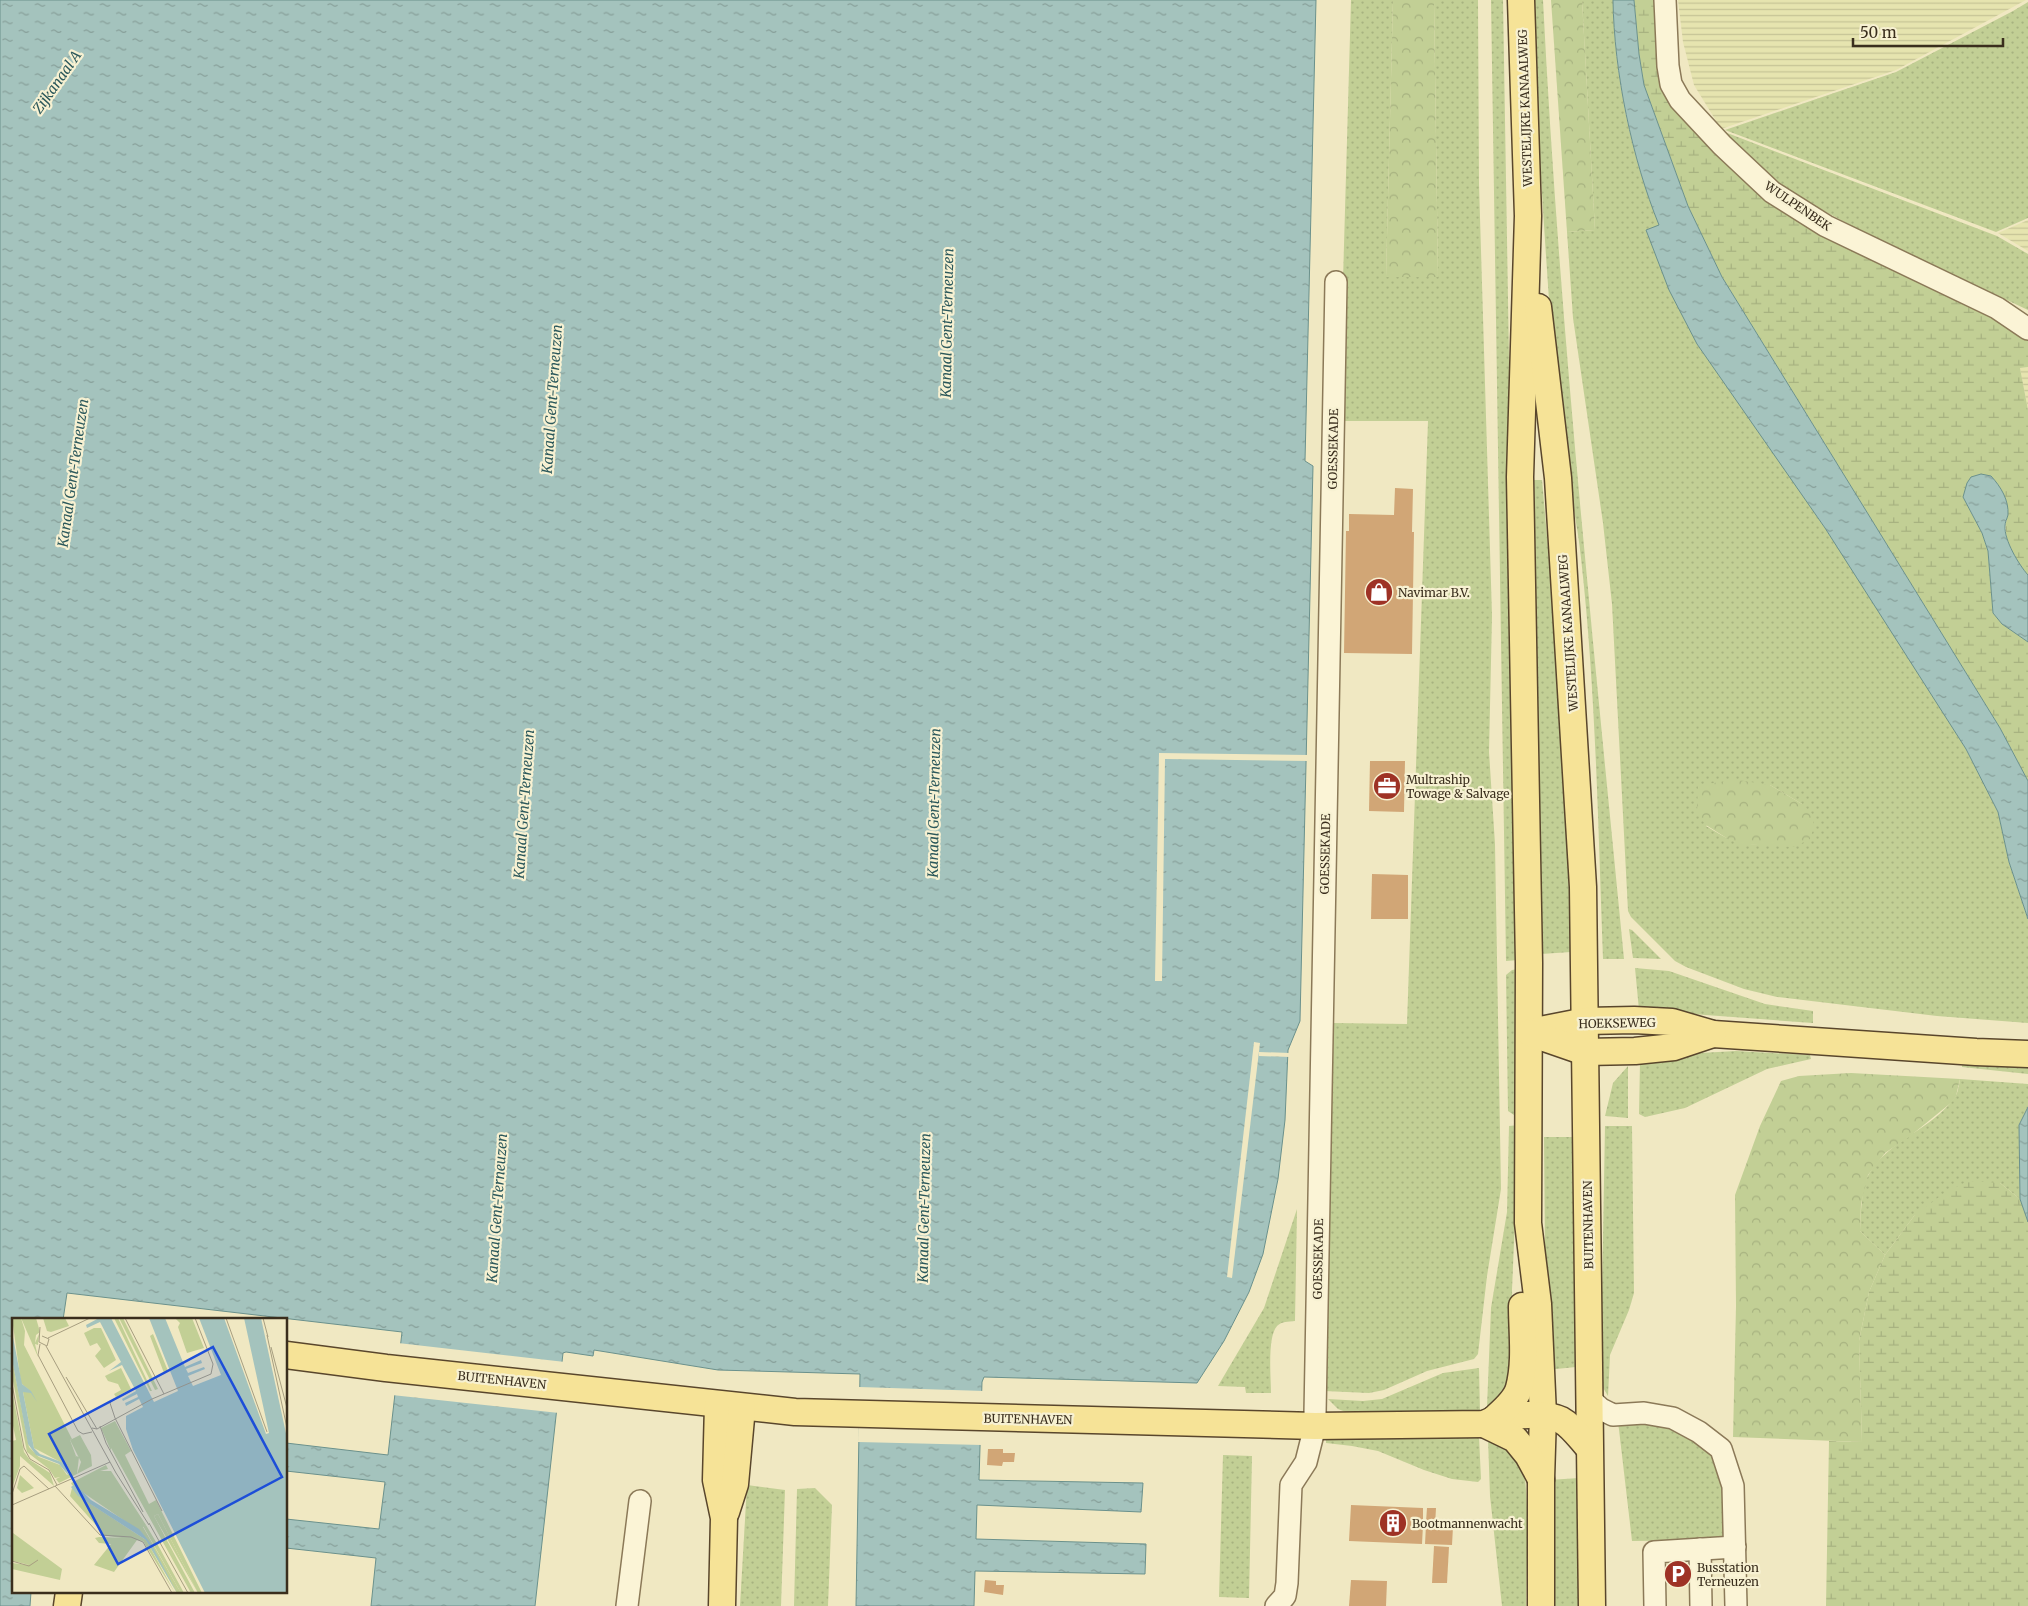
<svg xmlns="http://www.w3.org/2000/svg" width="2028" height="1606" font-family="Merriweather,serif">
	<defs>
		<pattern id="farmland-rules" width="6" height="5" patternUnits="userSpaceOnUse" patternTransform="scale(1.25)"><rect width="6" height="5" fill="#e6e4af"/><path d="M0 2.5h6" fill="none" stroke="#c6c496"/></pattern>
		<pattern id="green-dots" width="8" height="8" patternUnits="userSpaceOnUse" patternTransform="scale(1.25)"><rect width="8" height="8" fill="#c2cf95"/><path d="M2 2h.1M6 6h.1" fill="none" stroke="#a7b280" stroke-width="1.8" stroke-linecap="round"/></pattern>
		<pattern id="forest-crowns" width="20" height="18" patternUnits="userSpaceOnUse" patternTransform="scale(1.25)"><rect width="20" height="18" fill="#c2cf95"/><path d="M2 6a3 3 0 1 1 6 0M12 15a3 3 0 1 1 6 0" fill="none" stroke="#a7b280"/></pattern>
		<pattern id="wetland-marsh" width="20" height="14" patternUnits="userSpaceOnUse" patternTransform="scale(1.25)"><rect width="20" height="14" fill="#c2cf95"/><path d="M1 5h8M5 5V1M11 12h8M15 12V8" fill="none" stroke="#a7b280"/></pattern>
		<pattern id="water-ripples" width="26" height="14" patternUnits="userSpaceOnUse" patternTransform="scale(1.25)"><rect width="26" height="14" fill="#a4c3bd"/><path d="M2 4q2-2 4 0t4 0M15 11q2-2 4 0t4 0" fill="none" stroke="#879f99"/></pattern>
	</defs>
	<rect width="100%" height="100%" fill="#f0e8c2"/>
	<!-- farmland -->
	<g fill="url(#farmland-rules)">
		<path d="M 1678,0 L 2026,0 L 1896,70 L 1721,129 L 1694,85 L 1683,42 Z"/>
		<path d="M 2028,220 L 2028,251 L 1998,233 Z"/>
		<path d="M 2028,367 L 2028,410 L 2020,368 Z"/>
	</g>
	<!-- green -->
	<g fill="url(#green-dots)" fill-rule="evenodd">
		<path d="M 1351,0 L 1393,0 L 1386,277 L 1438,277 L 1434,0 L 1478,0 L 1479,184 L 1492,616 L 1489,752 L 1495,844 L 1501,1189 L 1487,1276 L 1478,1354 L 1474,1359 L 1427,1371 L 1384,1390 L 1369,1393 L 1324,1391 L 1332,1023 L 1407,1024 L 1428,421 L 1339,421 Z"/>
		<path d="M 1491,0 L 1503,0 L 1519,960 L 1506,961 Z"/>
		<path d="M 1530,0 L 1543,0 C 1559,320 1593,640 1624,959 L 1603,959 C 1598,826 1596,691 1581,558 C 1576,510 1563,463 1558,415 C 1546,277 1539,138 1530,0 Z"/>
		<path d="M 1582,0 L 1613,0 C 1614,73 1631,158 1660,226 L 1646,230 L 1697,344 L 1764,438 L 1860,580 L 1966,749 L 1998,812 L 2009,862 L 2028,919 L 2028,1023 L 1937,1016 L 1777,997 L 1744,989 L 1686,967 L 1675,961 L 1631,917 L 1628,911 L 1612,604 L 1603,523 L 1573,318 L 1567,232 L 1595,230 ZM 1770,785 L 1802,804 L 1767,845 C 1736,844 1732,842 1706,826 Z"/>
		<path d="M 2028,2 L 2028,218 L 1996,232 L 1725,130 L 1896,72 L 2013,11 Z"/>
		<path d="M 1722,131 L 1997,236 L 2028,254 L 2028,310 L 1867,234 L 1785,190 Z"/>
		<path d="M 1534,480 L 1542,480 L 1564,727 L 1571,952 L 1541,954 Z"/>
		<path d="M 1629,929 L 1632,930 L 1661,959 L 1633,958 Z"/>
		<path d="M 1635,968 L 1669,971 L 1765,1004 L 1813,1011 L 1813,1023 L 1639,1010 Z"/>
		<path d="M 1518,969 L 1519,1115 L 1514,1115 L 1508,1111 L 1506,975 L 1512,970 Z"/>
		<path d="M 1736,1051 L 1810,1055 L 1811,1059 L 1767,1069 L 1685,1108 L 1645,1117 L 1639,1114 L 1640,1062 L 1700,1053 Z"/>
		<path d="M 1962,1063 L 2028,1066 L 2028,1074 L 1962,1067 Z"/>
		<path d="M 1628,1066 L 1628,1118 L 1605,1116 L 1613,1083 Z"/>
		<path d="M 1960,1079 L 2028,1084 L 2028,1107 L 2019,1125 L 2020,1199 L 2000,1183 L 1914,1216 L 1885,1255 L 1860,1231 C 1861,1215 1861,1187 1869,1174 C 1888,1140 1933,1129 1955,1097 C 1958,1093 1959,1085 1960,1079 Z"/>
		<path d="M 1519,1125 L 1512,1290 L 1514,1362 L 1511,1383 L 1499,1401 L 1487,1407 L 1491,1308 L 1507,1212 L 1509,1126 Z"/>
		<path d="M 1605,1126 L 1632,1126 L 1634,1293 L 1629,1310 L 1610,1355 L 1608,1396 L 1602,1386 L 1601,1350 Z"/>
		<path d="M 1544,1137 L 1572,1137 L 1576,1367 L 1546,1370 Z"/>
		<path d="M 1297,1209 L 1295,1321 C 1288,1322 1282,1321 1277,1326 C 1267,1337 1271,1378 1271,1393 L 1246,1393 L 1245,1387 L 1218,1386 L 1264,1308 Z"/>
		<path d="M 1479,1368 L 1480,1412 L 1351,1414 L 1338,1409 L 1328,1399 L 1363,1401 L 1382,1399 L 1443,1373 Z"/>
		<path d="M 1618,1421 L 1661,1424 L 1699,1438 L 1726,1468 L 1724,1540 L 1632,1541 Z"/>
		<path d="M 1479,1437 L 1481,1479 L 1478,1482 L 1452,1479 L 1424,1470 L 1378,1451 L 1352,1446 L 1326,1443 L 1326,1438 Z"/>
		<path d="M 1488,1439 C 1500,1443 1513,1447 1520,1459 C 1531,1475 1526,1581 1526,1606 L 1502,1606 L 1490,1496 Z"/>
		<path d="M 1223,1455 L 1252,1456 L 1249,1598 L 1219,1597 Z"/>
		<path d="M 1579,1478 L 1581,1606 L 1550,1606 L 1549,1480 Z"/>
		<path d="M 747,1485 L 785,1490 L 781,1606 L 740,1606 Z"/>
		<path d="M 815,1488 L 832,1505 L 828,1606 L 794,1606 L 797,1489 Z"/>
	</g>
	<!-- forest -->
	<g fill="url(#forest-crowns)">
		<path d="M 1393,0 L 1434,0 L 1438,277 L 1386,277 Z"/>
		<path d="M 1551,0 L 1582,0 L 1595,230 L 1567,232 Z"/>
		<path d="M 1738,780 L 1770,785 L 1802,804 L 1812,814 L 1814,827 L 1810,839 L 1794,847 L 1740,844 L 1728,839 L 1706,825 L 1697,813 L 1698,785 Z"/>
		<path d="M 1851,1073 L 1960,1079 L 1956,1096 L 1952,1102 L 1909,1137 L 1885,1153 L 1868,1175 L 1861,1204 L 1860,1231 L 1885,1255 L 1869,1292 L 1859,1341 L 1862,1442 L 1733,1437 L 1736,1306 L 1735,1195 L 1760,1126 L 1781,1081 L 1799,1076 Z"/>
	</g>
	<!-- wetland -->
	<g fill="url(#wetland-marsh)">
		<path d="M 1634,0 L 1662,0 L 1662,47 L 1718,152 L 2028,337 L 2028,367 L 2020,368 L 2028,410 L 2028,575 C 2016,562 2001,537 2007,519 L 1963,497 L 1982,533 L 1988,551 L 1993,613 L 2002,624 L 2028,642 L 2028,781 L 2000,728 L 1722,277 L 1688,206 L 1644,85 L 1639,54 Z"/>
		<path d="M 1968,1181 L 2000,1183 L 2020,1199 L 2028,1222 L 2028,1606 L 1826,1606 L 1829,1441 L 1862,1442 L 1859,1341 L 1869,1292 L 1885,1255 L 1914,1216 L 1943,1194 Z"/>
	</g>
	<!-- water -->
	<g fill="url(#water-ripples)" stroke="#6b918c">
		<path d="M 0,0 L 1316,0 L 1305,461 L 1313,466 L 1300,1021 L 1288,1050 L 1285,1120 L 1278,1179 L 1263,1254 L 1249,1292 L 1224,1341 L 1197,1383 L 984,1377 L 982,1382 L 979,1480 L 1143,1483 L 1141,1512 L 977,1505 L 976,1539 L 1146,1544 L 1145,1574 L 975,1571 L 974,1606 L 856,1606 L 860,1374 L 718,1370 L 594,1350 L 593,1356 L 566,1352 L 563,1353 L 535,1606 L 371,1606 L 376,1558 L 286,1548 L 286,1519 L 379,1529 L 385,1482 L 286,1471 L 286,1443 L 388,1455 L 402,1332 L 67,1293 L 63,1320 L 14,1320 L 14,1592 L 31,1592 L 30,1606 L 0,1606 Z"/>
		<path d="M 1613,0 L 1634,0 L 1639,54 L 1644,85 L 1688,206 L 1722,277 L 2000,728 L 2028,781 L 2028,919 L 2009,862 L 1998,812 L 1966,749 L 1825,528 L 1697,344 L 1669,290 L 1646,230 L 1659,225 C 1632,159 1614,72 1613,0 Z"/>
		<path d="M 1981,474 L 1991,476 C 2001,487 2009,500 2008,515 C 2007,519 2005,522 2005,526 C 2004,540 2019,565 2028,575 L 2028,642 L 2002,624 L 1993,613 L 1988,551 L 1982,533 L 1963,497 L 1967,483 L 1971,477 Z"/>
		<path d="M 2028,1107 L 2028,1222 L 2020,1199 L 2019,1125 Z"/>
	</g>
	<!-- pier -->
	<g fill="#f0e8c2">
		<path d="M 1159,753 L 1309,755 L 1309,761 L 1165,759 L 1162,981 L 1155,981 Z"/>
		<path d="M 1254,1042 L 1260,1043 L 1232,1278 L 1227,1277 Z"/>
		<path d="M 1259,1052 L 1290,1053 L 1290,1057 L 1259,1056 Z"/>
		<path d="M 398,1343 L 565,1362 L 559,1413 L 392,1395 Z"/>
		<path d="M 859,1387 L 984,1391 L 982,1445 L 858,1442 Z"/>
	</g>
	<!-- building -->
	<g fill="#d1a676">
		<path d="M 1395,488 L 1413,489 L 1412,532 L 1414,532 L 1412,654 L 1344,653 L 1346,531 L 1349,531 L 1349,514 L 1394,515 Z"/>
		<path d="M 1370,761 L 1405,761 L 1404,812 L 1369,811 Z"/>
		<path d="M 1372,874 L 1408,875 L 1408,919 L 1371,919 Z"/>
		<path d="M 988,1449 L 1003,1449 L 1003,1453 L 1015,1453 L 1014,1462 L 1003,1462 L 1002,1466 L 987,1465 Z"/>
		<path d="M 1351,1505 L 1423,1508 L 1423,1521 L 1426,1522 L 1427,1508 L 1436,1508 L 1435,1526 L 1453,1527 L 1452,1545 L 1425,1544 L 1426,1525 L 1423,1525 L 1422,1544 L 1349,1541 Z"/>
		<path d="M 1434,1546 L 1449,1547 L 1447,1583 L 1432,1583 Z"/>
		<path d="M 985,1580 L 996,1581 L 996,1585 L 1004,1585 L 1003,1595 L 984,1592 Z"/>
		<path d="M 1351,1580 L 1387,1581 L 1386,1606 L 1349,1606 Z"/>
	</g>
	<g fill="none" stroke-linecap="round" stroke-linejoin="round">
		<defs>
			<g id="minor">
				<path d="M 1665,0 L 1668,66 L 1671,84 L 1680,100 L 1722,145 L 1772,192 L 1826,226 L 1997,308 L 2028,329"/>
				<path d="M 1589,1398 L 1601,1409 L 1613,1415 L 1644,1413 L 1673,1418 L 1699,1432 L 1721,1449 L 1733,1486 L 1736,1606"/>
				<path d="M 1700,1549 L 1701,1606"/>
				<path d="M 627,1606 L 640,1501"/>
				<path d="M 1276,1606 L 1285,1596 L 1287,1583 L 1291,1485 L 1306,1462 L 1315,1426 L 1315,1414 L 1336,282"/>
				<path d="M 1655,1606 L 1654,1552 L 1735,1547"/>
			</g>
			<g id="major">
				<path d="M 1521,0 L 1528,216 L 1520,477 L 1529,963 L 1528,1223 L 1538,1304 L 1543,1415 L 1541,1479 L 1541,1606"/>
				<path d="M 1538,307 L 1558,478 L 1583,887 L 1592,1606"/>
				<path d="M 1530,1032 L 1586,1021 L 1634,1020 L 1672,1022 L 1713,1034 L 1976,1052 L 2028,1054"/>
				<path d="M 1530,1033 L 1585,1052 L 1635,1051 L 1674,1047 L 1713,1034"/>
				<path d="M 286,1355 L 386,1368 L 795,1412 L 1315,1426 L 1484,1424 C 1501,1415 1543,1411 1561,1420 C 1572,1426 1580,1438 1589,1448"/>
				<path d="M 718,1405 L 716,1480 L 724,1518 L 722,1606"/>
				<path d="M 1495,1418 C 1504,1410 1516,1400 1519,1388 C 1526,1362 1522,1332 1522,1306"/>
				<path d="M 1484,1424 L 1515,1439 L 1528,1455 L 1541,1479"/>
				<path d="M 726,1512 L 735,1484 L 742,1407"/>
				<path d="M 67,1606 L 69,1592"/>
			</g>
		</defs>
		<!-- minor casing -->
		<use href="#minor" stroke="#8b7958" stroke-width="24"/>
		<!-- major casing -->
		<use href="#major" stroke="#59462c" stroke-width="29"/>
		<!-- minor -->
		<use href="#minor" stroke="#fbf4d6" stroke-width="21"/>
		<!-- major -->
		<use href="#major" stroke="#f6e397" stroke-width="26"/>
	</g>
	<!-- icons -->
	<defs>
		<symbol id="shop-disc" viewBox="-11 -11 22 22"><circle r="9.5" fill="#9e3225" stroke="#f7f1d2"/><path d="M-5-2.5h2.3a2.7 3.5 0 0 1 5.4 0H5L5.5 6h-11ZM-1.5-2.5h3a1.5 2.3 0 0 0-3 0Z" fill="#fff"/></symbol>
		<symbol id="office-disc" viewBox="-11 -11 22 22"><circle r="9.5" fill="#9e3225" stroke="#f7f1d2"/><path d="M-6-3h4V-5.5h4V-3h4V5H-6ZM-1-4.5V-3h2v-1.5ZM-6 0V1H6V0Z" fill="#fff"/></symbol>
		<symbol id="building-disc" viewBox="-11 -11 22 22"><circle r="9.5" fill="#9e3225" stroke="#f7f1d2"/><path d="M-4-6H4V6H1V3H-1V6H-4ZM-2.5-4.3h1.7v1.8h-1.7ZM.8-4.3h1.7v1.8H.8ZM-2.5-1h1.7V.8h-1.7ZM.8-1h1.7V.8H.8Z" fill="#fff"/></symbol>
		<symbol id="parking-disc" viewBox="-11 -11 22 22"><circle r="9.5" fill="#9e3225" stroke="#f7f1d2"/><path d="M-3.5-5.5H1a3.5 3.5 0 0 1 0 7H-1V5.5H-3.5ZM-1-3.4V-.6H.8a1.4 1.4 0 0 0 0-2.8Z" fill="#fff"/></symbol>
	</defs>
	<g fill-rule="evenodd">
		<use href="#shop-disc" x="1363" y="576" width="32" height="32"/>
		<use href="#office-disc" x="1371" y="770" width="32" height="32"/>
		<use href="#building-disc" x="1377" y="1507" width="32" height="32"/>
		<use href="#parking-disc" x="1662" y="1558" width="32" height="32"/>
	</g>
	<g text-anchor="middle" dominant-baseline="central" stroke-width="4.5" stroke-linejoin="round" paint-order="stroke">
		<!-- street labels -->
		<g font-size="12" fill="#3a2e1d" stroke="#f7f1d2">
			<text transform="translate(1525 108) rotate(-92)">WESTELIJKE KANAALWEG</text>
			<text transform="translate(1798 206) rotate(34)">WULPENBEK</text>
			<text transform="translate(1333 449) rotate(-89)">GOESSEKADE</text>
			<text transform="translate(1568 633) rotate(-94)">WESTELIJKE KANAALWEG</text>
			<text transform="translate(1325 854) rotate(-89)">GOESSEKADE</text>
			<text transform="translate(1617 1023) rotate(-1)">HOEKSEWEG</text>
			<text transform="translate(1588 1225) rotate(-91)">BUITENHAVEN</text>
			<text transform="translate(1318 1259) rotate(-89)">GOESSEKADE</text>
			<text transform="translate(502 1380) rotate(6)">BUITENHAVEN</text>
			<text transform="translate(1028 1419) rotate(1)">BUITENHAVEN</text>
		</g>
		<!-- poi labels -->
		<g font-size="12" fill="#3a2e1d" stroke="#f7f1d2" text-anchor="start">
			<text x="1398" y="592">Navimar B.V.</text>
			<text x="1406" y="779">Multraship<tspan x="1406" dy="14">Towage &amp; Salvage</tspan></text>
			<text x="1412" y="1523">Bootmannenwacht</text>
			<text x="1697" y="1567">Busstation<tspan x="1697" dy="14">Terneuzen</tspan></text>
		</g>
		<!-- water labels -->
		<g font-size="14" font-style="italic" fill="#2b585b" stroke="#f7f1d2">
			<text transform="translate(57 82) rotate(-55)">Zijkanaal A</text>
			<text transform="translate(947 323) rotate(-89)">Kanaal Gent-Terneuzen</text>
			<text transform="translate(552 399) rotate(-86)">Kanaal Gent-Terneuzen</text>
			<text transform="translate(73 473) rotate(-82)">Kanaal Gent-Terneuzen</text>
			<text transform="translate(934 803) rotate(-89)">Kanaal Gent-Terneuzen</text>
			<text transform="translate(524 804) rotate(-86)">Kanaal Gent-Terneuzen</text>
			<text transform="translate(497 1208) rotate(-86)">Kanaal Gent-Terneuzen</text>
			<text transform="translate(924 1208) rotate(-89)">Kanaal Gent-Terneuzen</text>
		</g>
	</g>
	<!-- overview -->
	<g transform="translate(12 1318)">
		<rect width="275" height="275" fill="#f0e8c2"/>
		<path d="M 9,0 L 24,0 L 28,14 L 24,17 L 23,25 L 27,16 L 26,27 L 23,26 L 26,39 ZM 31,0 L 53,0 L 57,8 L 39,14 L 35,13 ZM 102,0 L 106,0 L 140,73 L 138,73 ZM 107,0 L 111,0 L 146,71 L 143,72 ZM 163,0 L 180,0 L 192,30 L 175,35 L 166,9 L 168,5 ZM 82,10 L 89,10 L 104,42 L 92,50 L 83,38 L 89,31 L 85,25 L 78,28 L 72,15 ZM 141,16 L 156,53 L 152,55 L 138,18 ZM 0,41 L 17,129 L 27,139 L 48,147 L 55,157 L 59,154 L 55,148 L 64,138 L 67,139 L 65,156 L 47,165 L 44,161 L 48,159 L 43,160 L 37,151 L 15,134 L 0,58 ZM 109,50 L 119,71 L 104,79 L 102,76 L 109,72 L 106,66 L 96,63 L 93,58 ZM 0,73 L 12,134 L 18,142 L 38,155 L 42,168 L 8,138 L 8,148 L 0,170 L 0,123 L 4,122 L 0,103 ZM 103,103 L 119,133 L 113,137 L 137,186 L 144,182 L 190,275 L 186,275 L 146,196 L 142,198 L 183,275 L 179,275 L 99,130 L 99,133 L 89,110 ZM 94,147 L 96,151 L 88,153 L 99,153 L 134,207 L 131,209 L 169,275 L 165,275 L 129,214 L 60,167 L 59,165 ZM 8,157 L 22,170 L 10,175 L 5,170 ZM 1,215 L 50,251 L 48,262 L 0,251 L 0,245 L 17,247 L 1,243 ZM 87,219 L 118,220 L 125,222 L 102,254 L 82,247 L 99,226 L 87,225 L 83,220 Z" fill="#c2cf95"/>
		<path d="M 68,117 L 79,137 L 80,148 L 65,156 L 69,144 L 58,122 ZM 146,196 L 184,271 L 186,275 L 142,198 ZM 134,207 L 147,229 L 172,275 L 169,275 L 131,208 Z" fill="#c2cf95"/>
		<path d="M 0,0 L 9,0 L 13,13 L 12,27 L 60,121 L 58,122 L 64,138 L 58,149 L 22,130 L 11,74 L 18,73 L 9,65 ZM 60,170 L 68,179 L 134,222 L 163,275 L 131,223 L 89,217 L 91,215 L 58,178 Z" fill="#c2cf95"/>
		<path d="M 87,0 L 99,0 L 142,84 L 166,73 L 137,0 L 153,0 L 173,49 L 189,42 L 190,45 L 174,51 L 176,55 L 192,49 L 193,51 L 176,58 L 181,68 L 209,57 L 187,0 L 212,0 L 254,116 L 257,115 L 232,0 L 249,0 L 275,120 L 275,275 L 193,275 L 121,132 L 114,111 L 114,98 L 131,89 L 127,81 L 114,88 L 113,85 L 126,79 L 125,76 L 111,83 L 110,81 L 124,73 L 110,47 L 97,53 L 109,44 L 88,4 L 75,10 L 74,7 ZM 0,14 L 10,66 L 19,73 L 25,84 L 19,75 L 11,74 L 22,130 L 28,136 L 52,145 L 57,158 L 47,146 L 24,137 L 16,126 L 0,41 ZM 63,166 L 79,182 L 127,211 L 140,227 L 165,275 L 134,222 L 66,178 L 59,169 Z" fill="#a4c3bd"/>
		<path fill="none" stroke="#a79e80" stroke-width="1" d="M 113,0 L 152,76M 214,0 L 255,114M 251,0 L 256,19M 28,9 L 27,24 L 35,28 L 37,21 L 30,18M 255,17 L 275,110M 36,20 L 78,0M 28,26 L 26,37 L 66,113 L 71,116 L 80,114M 34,28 L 104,155 L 137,207M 259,29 L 275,90M 54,59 L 85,111M 0,66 L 12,130 L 18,141 L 37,152 L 45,167M 100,82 L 98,85 L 103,100 L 150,193M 88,108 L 94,125 L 131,194M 80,110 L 85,111 L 140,81 L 199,56 L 201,46 L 183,0M 43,168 L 88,217 L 119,219 L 131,224 L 160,275M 0,176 L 8,151 L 12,148 L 37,171M 0,187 L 98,144M 137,205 L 176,275M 0,243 L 17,248 L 26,242"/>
		<path fill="#1d4ed8" fill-opacity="0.15" stroke="#1d4ed8" stroke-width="2.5" d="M 201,29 L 270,159 L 106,246 L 37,116 Z"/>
		<rect width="275" height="275" fill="none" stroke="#3a2e1d" stroke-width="2.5"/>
	</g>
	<!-- scale -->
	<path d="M1853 38v8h150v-8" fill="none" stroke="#3a2e1d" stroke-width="2.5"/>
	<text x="1860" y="38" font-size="15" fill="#3a2e1d" stroke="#f7f1d2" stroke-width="4" paint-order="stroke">50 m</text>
</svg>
